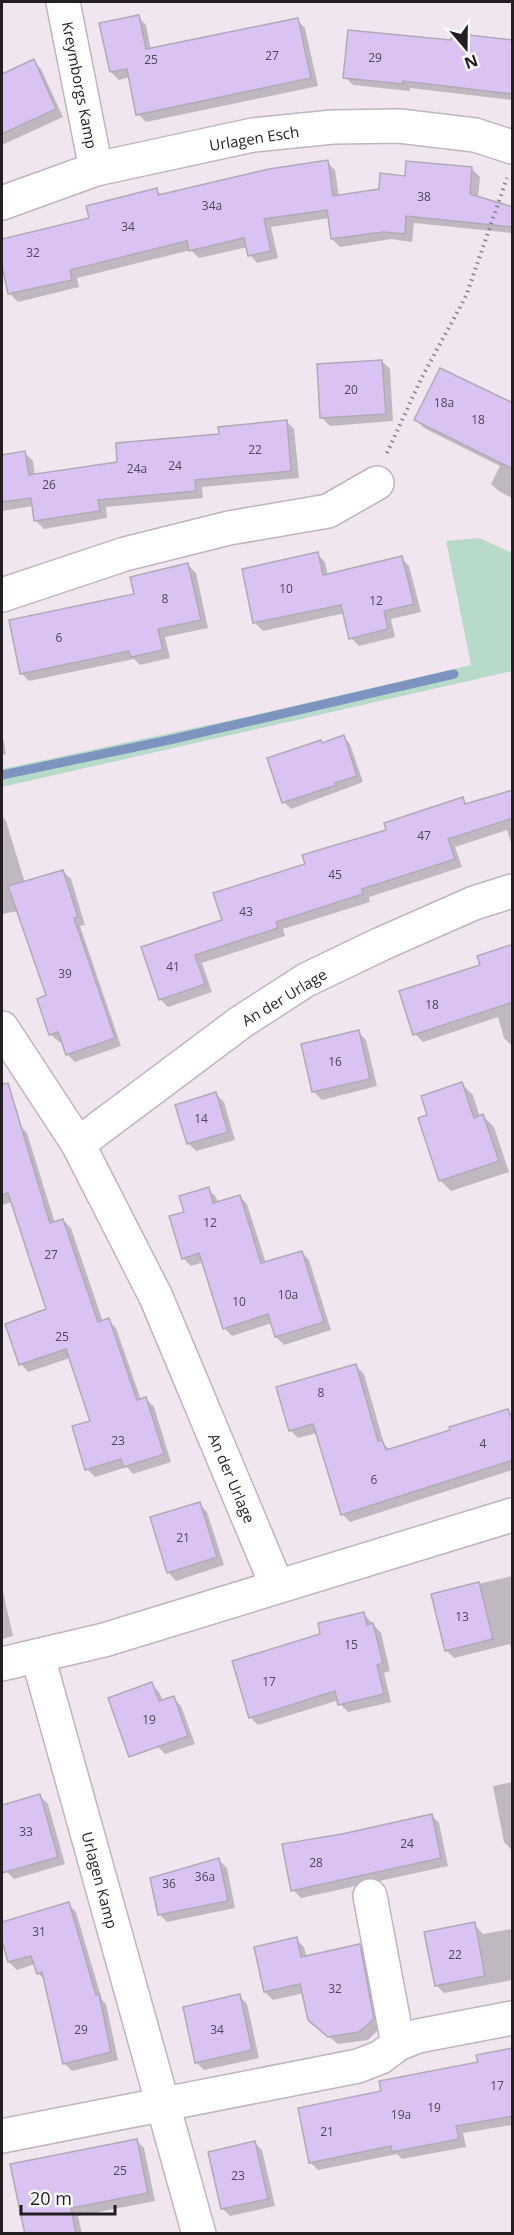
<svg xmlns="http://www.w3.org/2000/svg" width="514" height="2235" font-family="'Open Sans',sans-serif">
	<rect width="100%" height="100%" fill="#f1e6f0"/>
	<!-- green -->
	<path fill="#b8dbc9" d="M 479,538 L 512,553 L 512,671 L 2,787 L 2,769 L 250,716 L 471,665 L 446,541 Z"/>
	<!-- shadow -->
	<g fill="#0003">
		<path d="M 138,17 L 146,25 L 151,50 L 297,20 L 305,28 L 318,86 L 146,122 L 138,114 L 130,77 L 119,80 L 111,72 Z"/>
		<path d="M 452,42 L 512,42 L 512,100 L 410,88 L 410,91 L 353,85 L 345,77 Z"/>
		<path d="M 33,61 L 41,69 L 63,117 L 2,145 L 2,76 Z"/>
		<path d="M 327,162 L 335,170 L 339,197 L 380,190 L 406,177 L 472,169 L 480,177 L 478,198 L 512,209 L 512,233 L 414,223 L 412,242 L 391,239 L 340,247 L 332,239 L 329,218 L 271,227 L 278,258 L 257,263 L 250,255 L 248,247 L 199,258 L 191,250 L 77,278 L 79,287 L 18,302 L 10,294 L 2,259 L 2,240 L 91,219 L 156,190 L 162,195 Z"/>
		<path d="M 382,361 L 390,369 L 393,421 L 330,426 L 322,418 Z"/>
		<path d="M 416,420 L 512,439 L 512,498 L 499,491 L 491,484 L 500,466 L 424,428 Z"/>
		<path d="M 286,421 L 294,429 L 299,478 L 202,487 L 203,498 L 106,507 L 107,518 L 44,529 L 36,521 L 33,506 L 2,511 L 2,456 L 25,453 L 33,461 L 35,476 L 119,463 L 220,435 Z"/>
		<path d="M 317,554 L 325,562 L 328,576 L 401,558 L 409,566 L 421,612 L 391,619 L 395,637 L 359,646 L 351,638 L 345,613 L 263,631 L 255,623 Z"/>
		<path d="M 188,565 L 196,573 L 208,628 L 165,637 L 170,658 L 140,665 L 134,659 L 29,681 L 21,673 L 136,595 Z"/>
		<path d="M 2,732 L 6,754 L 2,755 Z"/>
		<path d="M 344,737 L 350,744 L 363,782 L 291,809 L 284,802 L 323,744 Z"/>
		<path d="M 512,791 L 512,846 L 507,830 L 455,847 L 462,867 L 369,897 L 370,902 L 283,929 L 285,936 L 202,963 L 212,992 L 168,1007 L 160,999 L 143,948 L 224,921 L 307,865 L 462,799 L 468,805 Z"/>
		<path d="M 2,816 L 6,821 L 25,883 L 63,871 L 71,879 L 85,925 L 80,926 L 121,1046 L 75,1062 L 67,1054 L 63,1041 L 59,1042 L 51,1035 L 39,1000 L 48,996 L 19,911 L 2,914 Z"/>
		<path d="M 512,946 L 512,1046 L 504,1038 L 498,1017 L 423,1042 L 415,1034 L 481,966 Z"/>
		<path d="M 358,1032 L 366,1040 L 377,1086 L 322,1100 L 314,1092 L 303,1045 Z"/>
		<path d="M 462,1084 L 473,1095 L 480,1117 L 483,1116 L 494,1127 L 509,1172 L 451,1191 L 440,1180 L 429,1116 Z"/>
		<path d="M 216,1094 L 224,1102 L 235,1140 L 196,1151 L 188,1143 Z"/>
		<path d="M 19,1125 L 27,1133 L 55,1223 L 63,1220 L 71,1228 L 103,1322 L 108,1320 L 116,1328 L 141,1400 L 146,1399 L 154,1407 L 171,1462 L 133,1474 L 127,1467 L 95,1477 L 87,1469 L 92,1422 L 70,1358 L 28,1372 L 21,1364 L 48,1310 L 12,1202 L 2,1205 L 2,1130 Z"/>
		<path d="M 208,1189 L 216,1197 L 218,1203 L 239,1196 L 247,1204 L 266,1263 L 302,1252 L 309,1260 L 331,1330 L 284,1345 L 276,1337 L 272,1323 L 232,1336 L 224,1328 L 204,1262 L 191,1266 L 183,1258 L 186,1213 Z"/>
		<path d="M 356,1366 L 364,1374 L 384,1444 L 390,1450 L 508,1410 L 512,1415 L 512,1470 L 350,1522 L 342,1514 L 317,1433 L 298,1438 L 290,1430 Z"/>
		<path d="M 199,1504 L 207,1512 L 224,1565 L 176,1581 L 169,1573 L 151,1518 Z"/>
		<path d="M 512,1576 L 512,1652 L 510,1644 L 454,1658 L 446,1650 L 432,1595 Z"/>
		<path d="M 2,1587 L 13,1636 L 2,1639 Z"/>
		<path d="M 363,1613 L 381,1633 L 390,1671 L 384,1673 L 391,1702 L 348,1712 L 340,1704 L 339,1700 L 258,1725 L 250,1717 Z"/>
		<path d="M 151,1684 L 159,1692 L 163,1701 L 173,1698 L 181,1706 L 195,1744 L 165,1754 L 157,1746 Z"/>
		<path d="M 512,1782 L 512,1850 L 504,1842 L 493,1786 Z"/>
		<path d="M 40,1796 L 48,1804 L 65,1864 L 14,1879 L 6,1871 L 2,1853 L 2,1806 Z"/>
		<path d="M 431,1815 L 439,1823 L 448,1866 L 301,1898 L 293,1890 L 342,1835 Z"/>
		<path d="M 219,1860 L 227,1868 L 235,1908 L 167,1922 L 159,1914 Z"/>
		<path d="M 68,1904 L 76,1912 L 102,2000 L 106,2004 L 118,2060 L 72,2071 L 64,2063 L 46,1981 L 38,1973 L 35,1964 L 17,1970 L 9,1962 L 2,1935 L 2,1924 Z"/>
		<path d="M 474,1924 L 483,1934 L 512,1929 L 512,1980 L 444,1993 L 436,1985 Z"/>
		<path d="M 296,1939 L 304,1947 L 307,1958 L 359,1946 L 367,1954 L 381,2027 L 368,2040 L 338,2044 L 318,2028 L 304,1993 L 273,2000 L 265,1992 Z"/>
		<path d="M 239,1996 L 247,2004 L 259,2058 L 204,2070 L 196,2062 Z"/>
		<path d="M 512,2050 L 512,2125 L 463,2133 L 466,2147 L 402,2159 L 397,2154 L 318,2170 L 310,2162 L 382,2092 L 479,2063 Z"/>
		<path d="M 136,2140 L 144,2148 L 155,2201 L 78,2216 L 82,2234 L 26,2234 Z"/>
		<path d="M 254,2142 L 262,2150 L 275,2206 L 230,2216 L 222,2208 Z"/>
	</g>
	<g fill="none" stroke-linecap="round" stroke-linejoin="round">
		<!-- stream -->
		<path stroke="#7e93bf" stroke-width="9" d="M 2,775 L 169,740 L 454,674"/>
	</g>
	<!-- building -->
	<g fill="#dac3f3" stroke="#b0aab6" stroke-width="1.5">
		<path d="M 139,15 L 146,49 L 298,18 L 311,78 L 136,115 L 127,69 L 110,72 L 99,23 Z"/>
		<path d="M 348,30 L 451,40 L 452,33 L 513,40 L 513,94 L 403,81 L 403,84 L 343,78 Z"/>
		<path d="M 34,59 L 56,109 L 2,134 L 2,74 Z"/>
		<path d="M 328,160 L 333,196 L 379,189 L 380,173 L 405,176 L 406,161 L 472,167 L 470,194 L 513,207 L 513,227 L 406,216 L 405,234 L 383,232 L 331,239 L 327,210 L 264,219 L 271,251 L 248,256 L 244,238 L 189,251 L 187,241 L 70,270 L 72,280 L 8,294 L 2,266 L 2,239 L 89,218 L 86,206 L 157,188 L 158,195 L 269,169 Z"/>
		<path d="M 382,360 L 386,414 L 320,418 L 317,364 Z"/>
		<path d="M 440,368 L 513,403 L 513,469 L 414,420 Z"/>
		<path d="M 287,420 L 291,471 L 195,480 L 196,491 L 98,500 L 100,511 L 34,521 L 31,498 L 2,502 L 2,455 L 25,451 L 29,475 L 117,462 L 116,443 L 219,434 L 218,427 Z"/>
		<path d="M 318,552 L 323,575 L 402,556 L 414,604 L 384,611 L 388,629 L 349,639 L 341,605 L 253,623 L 242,569 Z"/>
		<path d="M 188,563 L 201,620 L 158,629 L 163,650 L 131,657 L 129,651 L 20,674 L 9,620 L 134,594 L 130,577 Z"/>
		<path d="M 344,735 L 357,776 L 335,783 L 336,785 L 282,803 L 267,758 L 321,740 L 322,743 Z"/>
		<path d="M 513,790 L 513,818 L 448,839 L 455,859 L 362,889 L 363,894 L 276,922 L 278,928 L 195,955 L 205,984 L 159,1000 L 141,947 L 222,920 L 213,893 L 305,864 L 302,855 L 386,830 L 384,823 L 463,797 L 465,804 Z"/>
		<path d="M 63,870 L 78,917 L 74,918 L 115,1038 L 66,1055 L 58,1032 L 49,1035 L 37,999 L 46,995 L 8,886 Z"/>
		<path d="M 513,944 L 513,1002 L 413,1035 L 399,991 L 480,965 L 477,956 Z"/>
		<path d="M 359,1030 L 370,1079 L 312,1092 L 301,1044 Z"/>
		<path d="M 462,1082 L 474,1118 L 483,1114 L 499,1161 L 439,1181 L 418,1118 L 427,1115 L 421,1096 Z"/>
		<path d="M 8,1083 L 50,1223 L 63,1219 L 98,1322 L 109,1318 L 137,1400 L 146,1397 L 164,1454 L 124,1467 L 121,1459 L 85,1470 L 72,1426 L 90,1421 L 66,1349 L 19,1365 L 5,1324 L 46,1309 L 8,1193 L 2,1195 L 2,1084 Z"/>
		<path d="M 216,1092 L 228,1132 L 187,1144 L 175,1105 Z"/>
		<path d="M 209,1187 L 213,1203 L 240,1195 L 261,1263 L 302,1251 L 324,1322 L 275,1337 L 268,1314 L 223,1329 L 199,1253 L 182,1259 L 169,1216 L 184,1212 L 179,1196 Z"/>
		<path d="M 356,1364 L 378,1441 L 382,1440 L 386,1450 L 450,1430 L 449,1427 L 508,1409 L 513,1422 L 513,1460 L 341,1515 L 313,1424 L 289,1431 L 276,1387 Z"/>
		<path d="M 200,1502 L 217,1557 L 167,1573 L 150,1517 Z"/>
		<path d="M 479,1582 L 493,1639 L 445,1651 L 431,1594 Z"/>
		<path d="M 364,1612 L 367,1625 L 373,1623 L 383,1663 L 377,1665 L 384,1694 L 338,1705 L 335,1691 L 249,1718 L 232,1661 L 320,1634 L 318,1623 Z"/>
		<path d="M 152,1682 L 159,1701 L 174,1696 L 188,1736 L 129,1757 L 108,1698 Z"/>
		<path d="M 40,1794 L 58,1857 L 2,1873 L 2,1805 Z"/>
		<path d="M 432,1814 L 441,1858 L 291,1891 L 282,1844 L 342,1834 Z"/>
		<path d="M 219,1858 L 228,1901 L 158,1915 L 150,1878 Z"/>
		<path d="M 69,1902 L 96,1995 L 99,1994 L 111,2052 L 63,2064 L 42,1972 L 37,1974 L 31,1956 L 8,1962 L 2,1941 L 2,1922 Z"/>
		<path d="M 475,1922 L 485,1976 L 435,1986 L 424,1932 Z"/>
		<path d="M 297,1937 L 301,1957 L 360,1944 L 374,2019 L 359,2032 L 328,2037 L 308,2020 L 300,1984 L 264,1992 L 254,1947 Z"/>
		<path d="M 240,1994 L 252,2050 L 195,2063 L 183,2007 Z"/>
		<path d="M 513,2048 L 513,2116 L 456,2126 L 459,2139 L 392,2152 L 391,2146 L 309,2163 L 298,2108 L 381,2091 L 379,2081 L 478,2062 L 476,2055 Z"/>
		<path d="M 137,2139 L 148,2193 L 71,2208 L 76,2234 L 25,2234 L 10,2164 Z"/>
		<path d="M 255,2141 L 268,2199 L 221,2209 L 208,2152 Z"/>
	</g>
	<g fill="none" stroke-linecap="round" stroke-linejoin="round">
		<defs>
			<g id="street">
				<path d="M 63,2 L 96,169"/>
				<path d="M 2,203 L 96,169 L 253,135 L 333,127 L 399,126 L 475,135 L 512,147"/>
				<path d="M 2,595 L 125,554 L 229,528 L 328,511 L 377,483"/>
				<path d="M 2,1028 L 78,1144 L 156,1297 L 277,1586"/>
				<path d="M 78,1144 L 241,1022 L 306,980 L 381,944 L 474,903 L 512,891"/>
				<path d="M 38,1657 L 199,2234"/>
				<path d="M 2,1664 L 104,1640 L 512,1515"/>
				<path d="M 370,1896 L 398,2044"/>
				<path d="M 2,2136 L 358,2066 L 381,2057 L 398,2044 L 418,2036 L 512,2018"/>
			</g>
		</defs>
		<!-- street casing -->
		<use href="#street" stroke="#bfb5bf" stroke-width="36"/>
		<!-- path -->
		<path stroke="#878086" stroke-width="4" stroke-dasharray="1.5 4.5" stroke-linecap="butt" d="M 387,453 L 421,379 L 466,296 L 507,178"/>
		<!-- street -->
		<use href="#street" stroke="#fff" stroke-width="33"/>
	</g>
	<g text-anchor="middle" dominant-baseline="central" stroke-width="6" stroke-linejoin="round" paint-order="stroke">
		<!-- number labels -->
		<g font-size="12" fill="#504756">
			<text x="272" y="55">27</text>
			<text x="375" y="57">29</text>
			<text x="151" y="59">25</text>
			<text x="424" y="196">38</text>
			<text x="212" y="205">34a</text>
			<text x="128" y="226">34</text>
			<text x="33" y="252">32</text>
			<text x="351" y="389">20</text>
			<text x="444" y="402">18a</text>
			<text x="478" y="419">18</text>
			<text x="255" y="449">22</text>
			<text x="175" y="465">24</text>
			<text x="137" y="468">24a</text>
			<text x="49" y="484">26</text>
			<text x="286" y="588">10</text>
			<text x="165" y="598">8</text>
			<text x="376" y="600">12</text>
			<text x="59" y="637">6</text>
			<text x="424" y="835">47</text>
			<text x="335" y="874">45</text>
			<text x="246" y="911">43</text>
			<text x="173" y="966">41</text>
			<text x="65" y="973">39</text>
			<text x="432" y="1004">18</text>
			<text x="335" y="1061">16</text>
			<text x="201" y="1118">14</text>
			<text x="210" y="1222">12</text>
			<text x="51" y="1254">27</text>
			<text x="288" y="1294">10a</text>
			<text x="239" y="1301">10</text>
			<text x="62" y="1336">25</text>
			<text x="321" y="1392">8</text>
			<text x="118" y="1440">23</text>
			<text x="483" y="1443">4</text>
			<text x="374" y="1479">6</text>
			<text x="183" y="1537">21</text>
			<text x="462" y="1616">13</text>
			<text x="351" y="1644">15</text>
			<text x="269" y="1681">17</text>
			<text x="149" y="1719">19</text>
			<text x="26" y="1831">33</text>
			<text x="407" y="1843">24</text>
			<text x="316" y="1862">28</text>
			<text x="205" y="1876">36a</text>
			<text x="169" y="1883">36</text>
			<text x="39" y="1931">31</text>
			<text x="455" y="1954">22</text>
			<text x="335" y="1988">32</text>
			<text x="81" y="2029">29</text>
			<text x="217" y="2029">34</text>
			<text x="497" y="2085">17</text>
			<text x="434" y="2107">19</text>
			<text x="401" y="2114">19a</text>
			<text x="327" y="2131">21</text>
			<text x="120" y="2170">25</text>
			<text x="238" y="2175">23</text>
		</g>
		<!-- street labels -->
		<g font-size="15" fill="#221e21" stroke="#fff">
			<text transform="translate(80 85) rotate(79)">Kreymborgs Kamp</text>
			<text transform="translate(254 138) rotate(-9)">Urlagen Esch</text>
			<text transform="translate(284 997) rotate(-31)">An der Urlage</text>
			<text transform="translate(232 1478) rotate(67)">An der Urlage</text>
			<text transform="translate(100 1880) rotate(75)">Urlagen Kamp</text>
		</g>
	</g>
	<!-- border -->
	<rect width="514" height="2235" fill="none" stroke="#221e21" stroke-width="6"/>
	<!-- north arrow -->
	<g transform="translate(466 48) rotate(160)" stroke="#ffffff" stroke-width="4.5" paint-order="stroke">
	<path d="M0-4.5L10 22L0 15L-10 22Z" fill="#221e21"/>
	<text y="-9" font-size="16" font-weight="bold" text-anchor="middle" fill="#221e21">N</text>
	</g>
	<!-- scale -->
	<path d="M21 2205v9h94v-9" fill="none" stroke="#221e21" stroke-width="3"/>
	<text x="30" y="2205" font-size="18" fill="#221e21" stroke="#ffffff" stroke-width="4.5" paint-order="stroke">20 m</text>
</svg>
